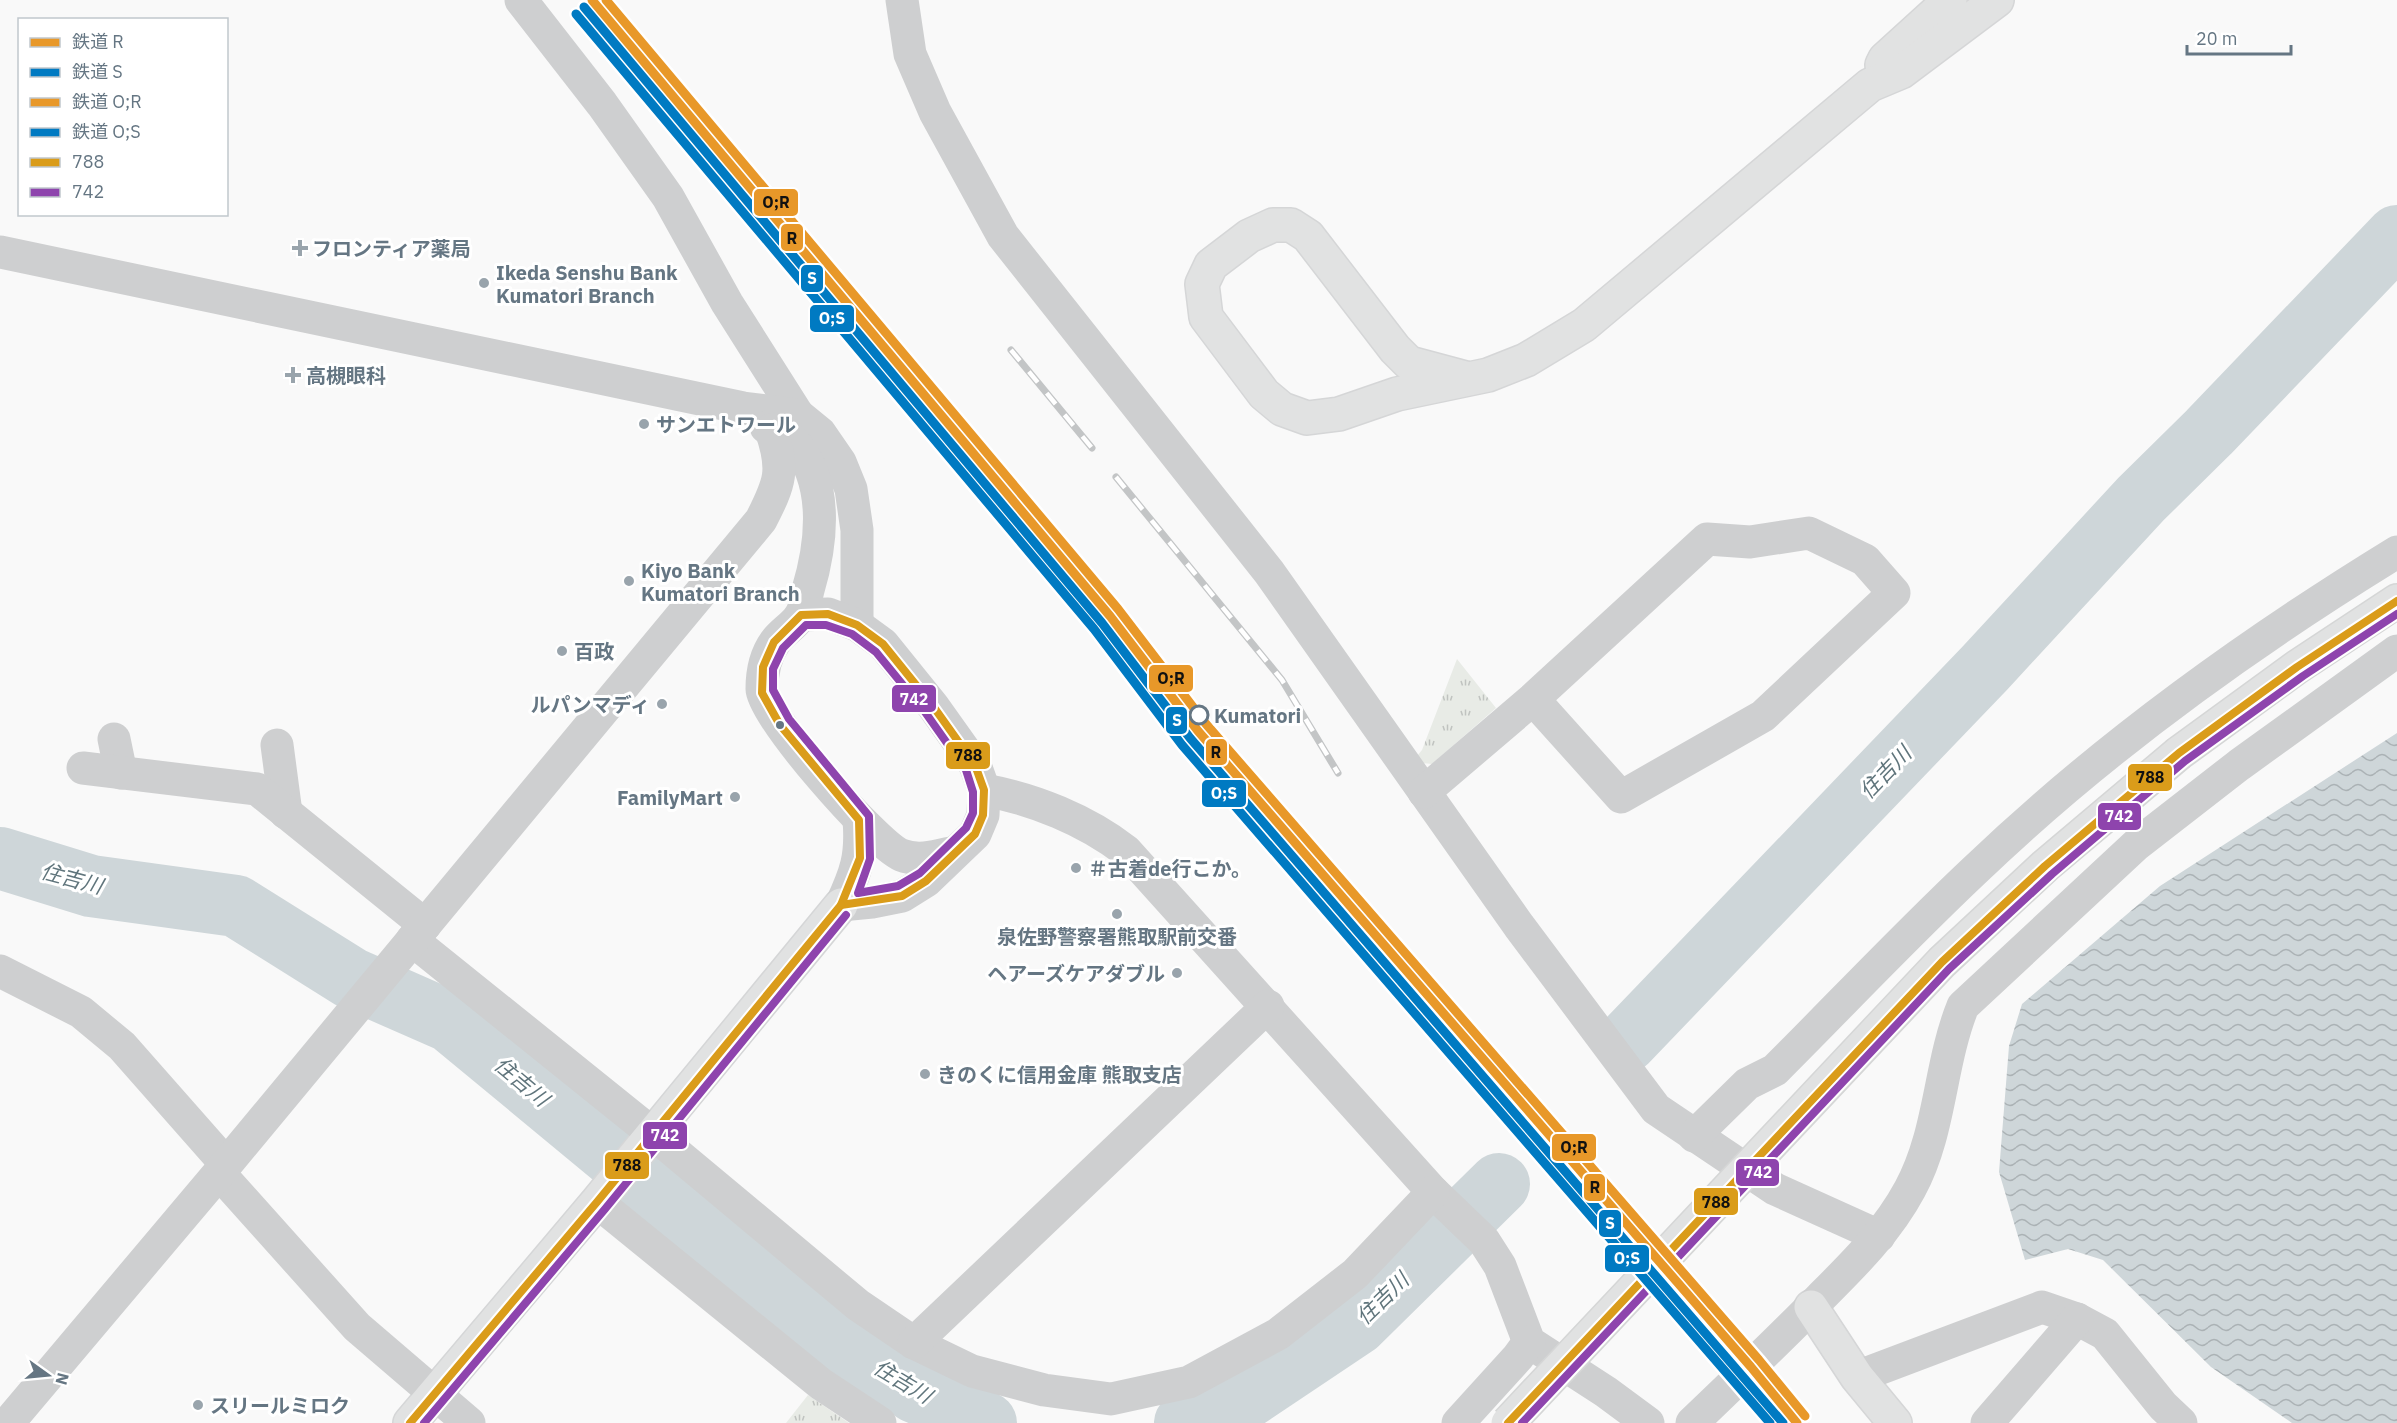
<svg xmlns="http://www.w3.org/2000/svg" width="2397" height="1423" font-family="'IBM Plex Sans','Noto Sans JP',sans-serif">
	<defs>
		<pattern id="park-tufts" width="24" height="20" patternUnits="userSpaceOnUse" patternTransform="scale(1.5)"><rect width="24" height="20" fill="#e8ebe6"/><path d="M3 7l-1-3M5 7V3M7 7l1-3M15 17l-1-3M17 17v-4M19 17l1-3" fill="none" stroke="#c0c3c0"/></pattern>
		<pattern id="water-waves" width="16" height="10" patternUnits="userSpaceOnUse" patternTransform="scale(1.5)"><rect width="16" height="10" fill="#ced6d9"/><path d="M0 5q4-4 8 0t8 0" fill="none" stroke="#abb2b5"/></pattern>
	</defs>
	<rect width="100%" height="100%" fill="#f9f9f9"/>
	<!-- park -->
	<g fill="url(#park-tufts)">
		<path d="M 1457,659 L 1496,708 L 1432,764 L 1412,762 L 1422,750 Z"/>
		<path d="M 808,1395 L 849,1423 L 786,1423 Z"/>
	</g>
	<!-- water -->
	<path fill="url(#water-waves)" d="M 2397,733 L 2397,1423 L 2292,1423 L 2211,1367 L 2103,1260 L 2068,1249 L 2025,1260 L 1999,1172 L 2009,1046 L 2022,1004 L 2160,886 Z"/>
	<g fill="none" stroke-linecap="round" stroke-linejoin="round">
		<!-- river -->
		<g stroke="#ced6d9" stroke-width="62">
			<path d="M 0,858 L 91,886 L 236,906 L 351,978 L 451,1022 L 823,1330 L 915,1392 L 986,1423"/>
			<path d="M 1626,1042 L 1985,668 L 2141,499 L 2209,432 L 2397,236"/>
			<path d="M 1185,1423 L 1236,1405 L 1357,1324 L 1499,1184"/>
		</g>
		<defs>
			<g id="secondary">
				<path d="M 1882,65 L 1885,59 L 1950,0"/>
				<path d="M 1465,378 L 1409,363 L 1395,349 L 1308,236 L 1291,225 L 1273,225 L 1249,236 L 1211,265 L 1202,284 L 1206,317 L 1264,394 L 1282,409 L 1307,418 L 1339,414 L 1397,394 L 1488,375 L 1526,360 L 1584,325 L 1870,85 L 1901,72 L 1997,0"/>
				<path d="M 1811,1307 L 1857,1377 L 1895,1423"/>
				<path d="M 410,1423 L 597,1202 L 841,905"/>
			</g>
			<path id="highway" d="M 2179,753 L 2297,667 L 2397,601"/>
		</defs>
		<!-- secondary casing -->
		<use href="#secondary" stroke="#d5d6d7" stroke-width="36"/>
		<!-- highway casing -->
		<use href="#highway" stroke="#d5d6d6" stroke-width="36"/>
		<!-- street -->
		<g stroke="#cecfd0" stroke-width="33">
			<path d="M 521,0 L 602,104 L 668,197 L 727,303 L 798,415"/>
			<path d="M 902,0 L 910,54 L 935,112 L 1003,236 L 1269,572 L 1519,926 L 1656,1109 L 1775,1189 L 1879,1236"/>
			<path d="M 0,252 L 743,408 L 798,415 L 820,433 L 840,462 L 851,489 L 857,530 L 857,625"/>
			<path d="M 766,427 C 774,433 788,435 794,442 C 829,482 822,543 808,590 C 806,598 805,609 800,616 C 794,626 782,632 775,642 C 765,656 762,673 762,689 C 762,715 875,844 901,855 C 919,862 937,856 955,852"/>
			<path d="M 801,615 L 828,614 L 857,625 L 883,644 L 933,706 L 975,765 L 984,790 L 983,815 L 975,834 L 926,881 L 902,896 L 872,902 L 841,905 C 856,873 862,856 859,820"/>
			<path d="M 114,739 L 121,773"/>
			<path d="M 277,745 L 286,813"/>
			<path d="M 83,768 L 257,789 L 425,925"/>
			<path d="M 984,790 C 1034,799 1086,820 1126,851 L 1433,1192 L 1484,1241 L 1500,1266 L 1529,1342 L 1606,1392 L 1648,1423"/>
			<path d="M 1424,792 L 1533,699 L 1707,539 L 1750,542 L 1809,533 L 1865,560 L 1894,593 L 1763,716 L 1621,797 L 1533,699"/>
			<path d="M 412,940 L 652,1133 L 858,1305 L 914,1343 L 972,1371 L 1044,1390 L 1111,1399 L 1189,1382 L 1278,1334 L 1355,1274 L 1433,1192"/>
			<path d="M 0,971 L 81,1012 L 122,1046 L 226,1164"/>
			<path d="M 1694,1136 L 1747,1084 L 1775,1070 C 1841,1004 1906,935 1974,871 C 2101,749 2247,644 2397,552"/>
			<path d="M 219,1173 L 357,1327 L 469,1423"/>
			<path d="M 597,1202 L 821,1384 L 880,1423"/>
			<path d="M 914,1343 L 1268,1006"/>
			<path d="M 1857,1377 L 2042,1307 L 2077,1319 L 2105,1334 L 2163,1406 L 2181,1423"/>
			<path d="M 8,1423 L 219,1173 L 761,520 C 780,483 785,470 771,430"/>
			<path d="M 1458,1423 L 1518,1357 L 1529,1342"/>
			<path d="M 1692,1423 C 1735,1382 1778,1341 1820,1298 C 1853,1265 1887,1232 1910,1189 C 1941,1132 1939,1065 1963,1006 L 2136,845 L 2239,765 L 2397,651"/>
			<path d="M 1987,1423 L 2077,1319"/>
		</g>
		<!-- secondary -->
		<use href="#secondary" stroke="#e1e2e2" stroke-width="33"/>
		<!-- highway -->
		<use href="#highway" stroke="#e1e2e2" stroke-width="33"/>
		<defs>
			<g id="rail">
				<path d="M 1011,350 L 1092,448"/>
				<path d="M 1116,477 L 1282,680 L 1338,773"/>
			</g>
		</defs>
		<!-- rail casing -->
		<use href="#rail" stroke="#c3c5c6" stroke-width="7"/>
		<!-- rail -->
		<use href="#rail" stroke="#fff" stroke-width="4.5" stroke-dasharray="14" stroke-linecap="butt"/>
		<defs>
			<path id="highway-bridge" d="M 1508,1423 L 1942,962 L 2045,866 L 2179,753"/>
		</defs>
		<!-- highway-bridge casing -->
		<use href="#highway-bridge" stroke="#d5d6d6" stroke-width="36" stroke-linecap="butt"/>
		<!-- highway-bridge -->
		<use href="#highway-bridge" stroke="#e1e2e2" stroke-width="33"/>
		<defs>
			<g id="bus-1">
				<path d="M 828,614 L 857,625 L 883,644 L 933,706 L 975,765 L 984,790 L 983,815 L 975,834 L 926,881 L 902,896 L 841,905 L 860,858 L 859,820 L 780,725 L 762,693 L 763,667 L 774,642 L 801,615 Z"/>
				<path d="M 410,1423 L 597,1202 L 841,905"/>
				<path d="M 1508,1423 L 1942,962 L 2045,866 L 2179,753 L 2297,667 L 2397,601"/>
			</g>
			<g id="bus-2">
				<path d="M 806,625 L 826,625 L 852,634 L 876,652 L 925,712 L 966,770 L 973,792 L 973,813 L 966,828 L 920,873 L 898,886 L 858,893 L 870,859 L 869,816 L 789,719 L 773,690 L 773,669 L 783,648 Z"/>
				<path d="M 424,1423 L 605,1209 L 846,915"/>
				<path d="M 1522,1423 L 1949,969 L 2052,874 L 2185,761 L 2303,676 L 2397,614"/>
			</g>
		</defs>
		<!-- bus-1 casing -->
		<use href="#bus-1" stroke="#fff" stroke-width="12"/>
		<!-- bus-2 casing -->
		<use href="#bus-2" stroke="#fff" stroke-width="12"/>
		<!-- bus-1 -->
		<use href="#bus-1" stroke="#da9c1a" stroke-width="8"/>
		<!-- bus-2 -->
		<use href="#bus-2" stroke="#8e44ad" stroke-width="8"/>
		<defs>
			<path id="rail-1" d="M 592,0 L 1110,616 L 1198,731 L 1751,1367 L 1797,1423"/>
			<path id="rail-2" d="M 584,7 L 1102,623 L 1190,738 L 1783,1423"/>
			<path id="rail-3" d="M 606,0 L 1118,609 L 1206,724 L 1759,1360 L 1805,1416"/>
			<path id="rail-4" d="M 576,14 L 1094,629 L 1182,745 L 1770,1423"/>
		</defs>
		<!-- rail-1 casing -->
		<use href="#rail-1" stroke="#fff" stroke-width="14"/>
		<!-- rail-2 casing -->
		<use href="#rail-2" stroke="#fff" stroke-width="14"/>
		<!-- rail-3 casing -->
		<use href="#rail-3" stroke="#fff" stroke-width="14"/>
		<!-- rail-4 casing -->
		<use href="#rail-4" stroke="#fff" stroke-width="14"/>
		<!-- rail-1 -->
		<use href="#rail-1" stroke="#e89829" stroke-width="9"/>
		<!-- rail-2 -->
		<use href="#rail-2" stroke="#007ac2" stroke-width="9"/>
		<!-- rail-3 -->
		<use href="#rail-3" stroke="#e89829" stroke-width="9"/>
		<!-- rail-4 -->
		<use href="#rail-4" stroke="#007ac2" stroke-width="9"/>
	</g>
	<!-- markers -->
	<g fill="#99a4ac" stroke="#fff" stroke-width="2">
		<path d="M297 239h6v6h6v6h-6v6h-6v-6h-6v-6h6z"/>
		<circle cx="484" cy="283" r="6"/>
		<path d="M290 366h6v6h6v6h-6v6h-6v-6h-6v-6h6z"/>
		<circle cx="644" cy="424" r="6"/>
		<circle cx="629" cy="581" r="6"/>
		<circle cx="562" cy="651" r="6"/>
		<circle cx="662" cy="704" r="6"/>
		<circle cx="735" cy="797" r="6"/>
		<circle cx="1076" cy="868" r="6"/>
		<circle cx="1117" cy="914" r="6"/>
		<circle cx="1177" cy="973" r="6"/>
		<circle cx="925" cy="1074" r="6"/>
		<circle cx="198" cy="1405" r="6"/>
	</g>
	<circle fill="#fff" stroke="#657683" stroke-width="3" cx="1199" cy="715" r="9"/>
	<circle fill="#657683" stroke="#fff" stroke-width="2" cx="780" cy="725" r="5"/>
	<g text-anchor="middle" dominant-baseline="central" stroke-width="6" stroke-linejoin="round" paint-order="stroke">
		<!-- poi labels -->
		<g font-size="20" font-weight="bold" fill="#657683" stroke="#fff" text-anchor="start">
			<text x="312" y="248">フロンティア薬局</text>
			<text x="496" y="272">Ikeda Senshu Bank<tspan x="496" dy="23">Kumatori Branch</tspan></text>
			<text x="306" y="375">高槻眼科</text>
			<text x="656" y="424">サンエトワール</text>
			<text x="641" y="570">Kiyo Bank<tspan x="641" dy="23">Kumatori Branch</tspan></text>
			<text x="574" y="651">百政</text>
			<text x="650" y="704" text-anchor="end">ルパンマディ</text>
			<text x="723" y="797" text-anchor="end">FamilyMart</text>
			<text x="1088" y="868">＃古着de行こか。</text>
			<text x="1117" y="936" text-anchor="middle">泉佐野警察署熊取駅前交番</text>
			<text x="1165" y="973" text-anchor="end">ヘアーズケアダブル</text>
			<text x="937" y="1074">きのくに信用金庫 熊取支店</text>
			<text x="210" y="1405">スリールミロク</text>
		</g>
		<!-- stop labels -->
		<g font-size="20" font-weight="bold" fill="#657683" stroke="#fff" text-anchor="start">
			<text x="1214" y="715">Kumatori</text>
		</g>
		<!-- water labels -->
		<g font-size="21" font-style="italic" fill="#60757c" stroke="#fff">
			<text transform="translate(1885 772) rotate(-46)">住吉川</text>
			<text transform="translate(72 878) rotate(15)">住吉川</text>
			<text transform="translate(522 1081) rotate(40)">住吉川</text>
			<text transform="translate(1382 1298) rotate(-44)">住吉川</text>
			<text transform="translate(903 1381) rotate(31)">住吉川</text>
		</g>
	</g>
	<g stroke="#fff" stroke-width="2">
		<rect x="753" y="188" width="46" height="29" rx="6" fill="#e89829"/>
		<rect x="780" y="223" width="24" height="29" rx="6" fill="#e89829"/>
		<rect x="800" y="264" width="24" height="29" rx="6" fill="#007ac2"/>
		<rect x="809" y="304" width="46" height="29" rx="6" fill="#007ac2"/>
		<rect x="1148" y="664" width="46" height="29" rx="6" fill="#e89829"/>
		<rect x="891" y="684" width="46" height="29" rx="6" fill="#8e44ad"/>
		<rect x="1165" y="706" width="23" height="29" rx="6" fill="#007ac2"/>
		<rect x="1205" y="738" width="23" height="28" rx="6" fill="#e89829"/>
		<rect x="945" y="741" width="46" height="29" rx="6" fill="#da9c1a"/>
		<rect x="2127" y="763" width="46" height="29" rx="6" fill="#da9c1a"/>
		<rect x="1201" y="779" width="46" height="29" rx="6" fill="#007ac2"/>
		<rect x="2097" y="802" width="45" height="29" rx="6" fill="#8e44ad"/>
		<rect x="642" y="1121" width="46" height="29" rx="6" fill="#8e44ad"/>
		<rect x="1551" y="1133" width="46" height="29" rx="6" fill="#e89829"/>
		<rect x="604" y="1151" width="46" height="29" rx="6" fill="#da9c1a"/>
		<rect x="1735" y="1158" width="45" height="29" rx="6" fill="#8e44ad"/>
		<rect x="1583" y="1173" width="23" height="29" rx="6" fill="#e89829"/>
		<rect x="1693" y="1187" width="46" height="29" rx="6" fill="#da9c1a"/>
		<rect x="1598" y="1209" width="24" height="29" rx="6" fill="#007ac2"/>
		<rect x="1604" y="1244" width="46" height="29" rx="6" fill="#007ac2"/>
	</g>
	<g font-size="16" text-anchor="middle" font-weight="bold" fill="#fff">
		<text x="812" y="284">S</text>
		<text x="832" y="324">O;S</text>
		<text x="914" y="705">742</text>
		<text x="1177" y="726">S</text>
		<text x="1224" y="799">O;S</text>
		<text x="2119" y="822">742</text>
		<text x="665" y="1141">742</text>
		<text x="1758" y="1178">742</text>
		<text x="1610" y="1229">S</text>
		<text x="1627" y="1264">O;S</text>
	</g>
	<g font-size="16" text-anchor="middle" font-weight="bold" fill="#111">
		<text x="776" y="208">O;R</text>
		<text x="792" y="244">R</text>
		<text x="1171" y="684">O;R</text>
		<text x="1216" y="758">R</text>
		<text x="968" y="761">788</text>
		<text x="2150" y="783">788</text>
		<text x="1574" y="1153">O;R</text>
		<text x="627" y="1171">788</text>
		<text x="1595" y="1193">R</text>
		<text x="1716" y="1208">788</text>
	</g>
	<!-- legend -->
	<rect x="18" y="18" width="210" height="198" fill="#ffffff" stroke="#c1c8cd" stroke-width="1.5"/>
	<rect x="30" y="38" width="30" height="9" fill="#e89829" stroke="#c1c8cd" stroke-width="1.5"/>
	<text x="72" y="48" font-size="18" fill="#657683">鉄道 R</text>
	<rect x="30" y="68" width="30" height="9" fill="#007ac2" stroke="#c1c8cd" stroke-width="1.5"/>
	<text x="72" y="78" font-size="18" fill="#657683">鉄道 S</text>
	<rect x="30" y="98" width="30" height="9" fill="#e89829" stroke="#c1c8cd" stroke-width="1.5"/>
	<text x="72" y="108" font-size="18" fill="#657683">鉄道 O;R</text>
	<rect x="30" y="128" width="30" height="9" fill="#007ac2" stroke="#c1c8cd" stroke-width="1.5"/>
	<text x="72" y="138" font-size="18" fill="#657683">鉄道 O;S</text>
	<rect x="30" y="158" width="30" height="9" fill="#da9c1a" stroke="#c1c8cd" stroke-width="1.5"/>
	<text x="72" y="168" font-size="18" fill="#657683">788</text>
	<rect x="30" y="188" width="30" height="9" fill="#8e44ad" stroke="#c1c8cd" stroke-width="1.5"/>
	<text x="72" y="198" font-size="18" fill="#657683">742</text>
	<!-- north arrow -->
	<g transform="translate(48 1375) rotate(105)" stroke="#ffffff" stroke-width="4.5" paint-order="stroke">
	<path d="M0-4.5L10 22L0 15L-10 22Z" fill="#657683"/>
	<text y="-9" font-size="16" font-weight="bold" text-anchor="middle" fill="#657683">N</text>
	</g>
	<!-- scale -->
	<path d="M2187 45v9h104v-9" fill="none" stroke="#657683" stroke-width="3"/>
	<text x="2196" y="45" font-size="18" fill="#657683" stroke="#ffffff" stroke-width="4.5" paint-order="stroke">20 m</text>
</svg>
